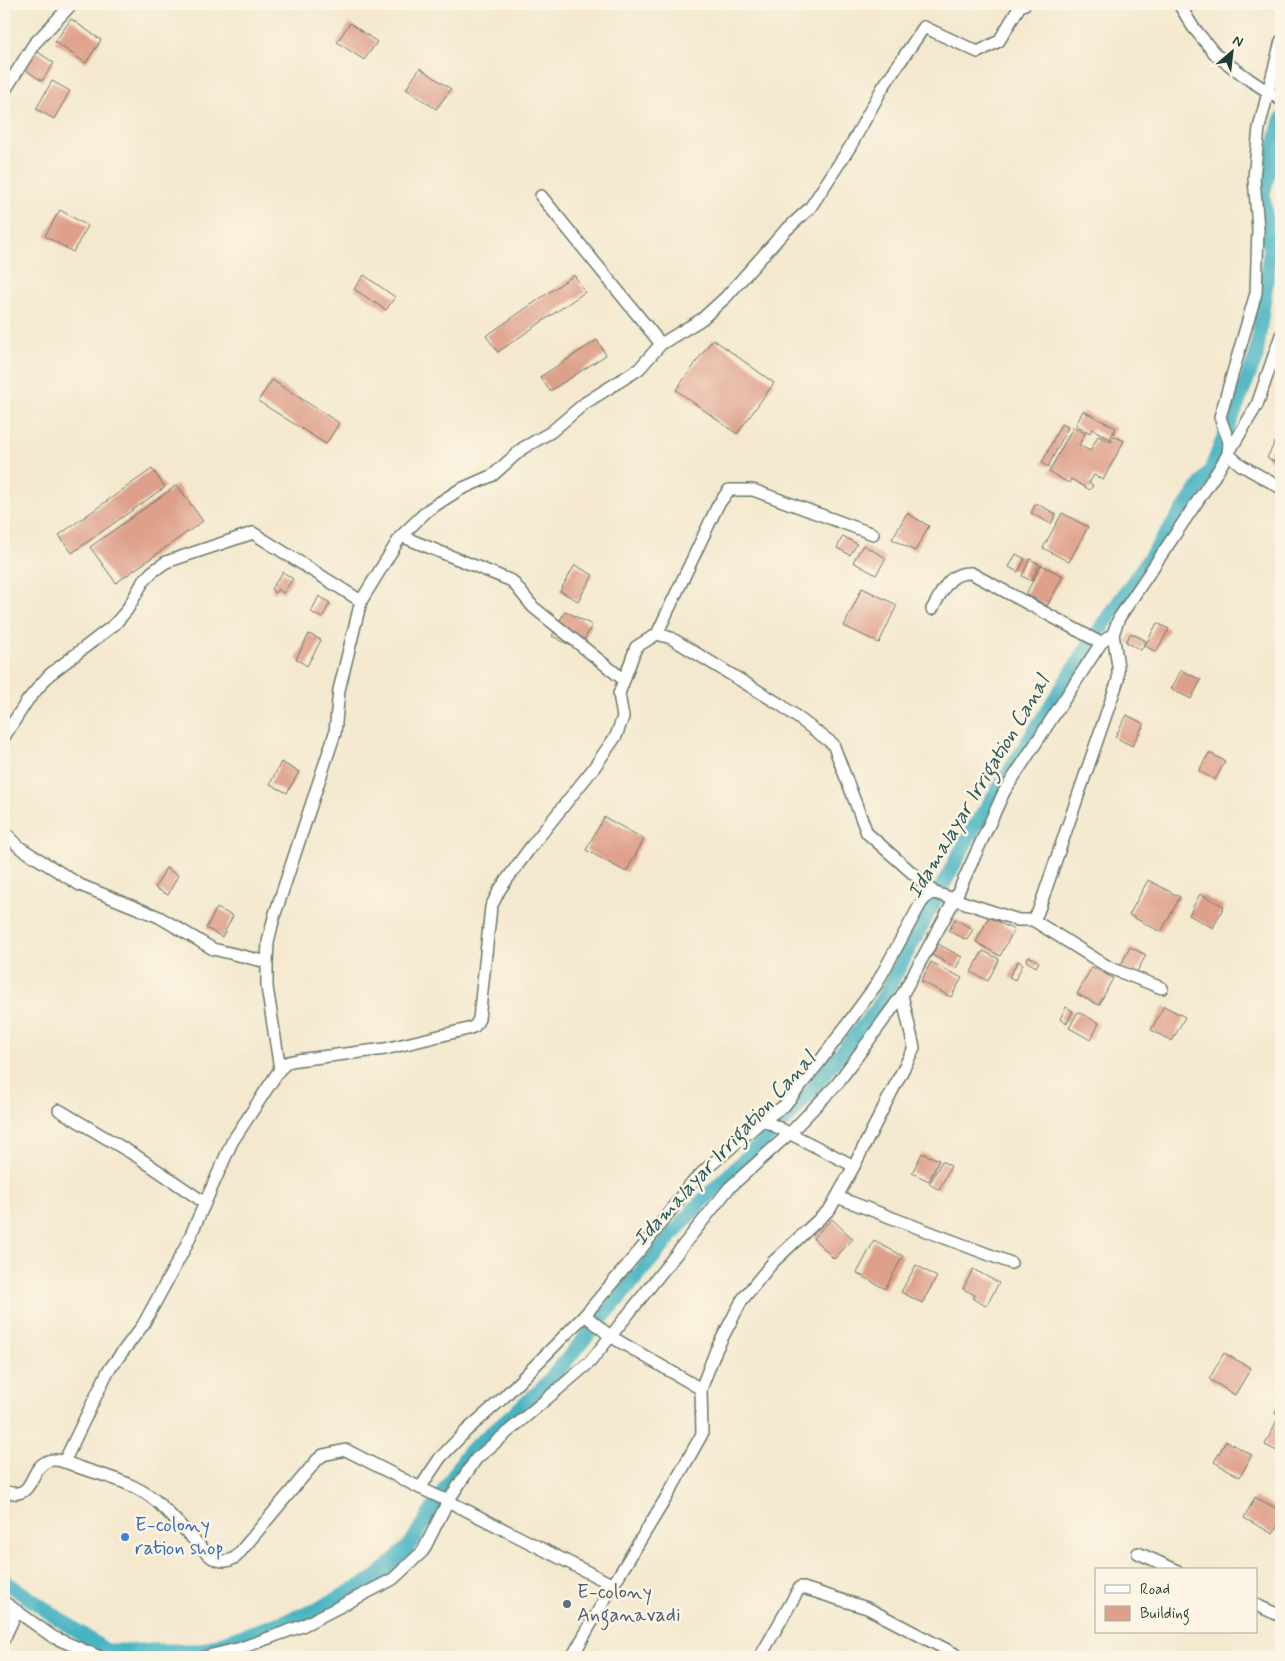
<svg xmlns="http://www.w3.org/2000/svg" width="1285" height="1661" font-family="Mynerve,sans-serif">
	<rect width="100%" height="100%" fill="#fcf5e5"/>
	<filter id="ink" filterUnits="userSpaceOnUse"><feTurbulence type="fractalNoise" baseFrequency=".02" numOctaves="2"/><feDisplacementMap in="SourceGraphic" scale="10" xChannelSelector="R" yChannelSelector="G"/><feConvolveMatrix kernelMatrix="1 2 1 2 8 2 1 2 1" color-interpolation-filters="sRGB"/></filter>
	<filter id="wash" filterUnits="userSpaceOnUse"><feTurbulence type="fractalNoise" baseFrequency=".0096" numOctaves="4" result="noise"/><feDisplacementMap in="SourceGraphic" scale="20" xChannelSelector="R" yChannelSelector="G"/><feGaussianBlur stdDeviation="1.12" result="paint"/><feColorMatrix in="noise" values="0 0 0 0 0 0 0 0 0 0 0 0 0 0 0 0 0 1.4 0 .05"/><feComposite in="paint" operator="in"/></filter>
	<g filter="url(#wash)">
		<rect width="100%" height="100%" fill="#f4e8ce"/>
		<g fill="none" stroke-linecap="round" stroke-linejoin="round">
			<!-- canal -->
			<path stroke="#46b4c2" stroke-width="15" d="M 4,1581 L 106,1651 L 200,1651 L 314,1611 L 377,1577 L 410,1545 L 468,1453 L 542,1389 L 694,1209 L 793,1112 L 877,1009 L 970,834 L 1087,648 L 1211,470 L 1256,357 L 1270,253 L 1263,194 L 1281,120"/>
		</g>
		<g id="blocks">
			<!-- building -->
			<g fill="#dea08b">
				<path d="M 71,19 L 101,40 L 86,63 L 55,42 Z"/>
				<path d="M 350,23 L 377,42 L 364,60 L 337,42 Z"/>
				<path d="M 35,50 L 54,63 L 42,81 L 23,68 Z"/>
				<path d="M 420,68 L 451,89 L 436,109 L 406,89 Z"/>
				<path d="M 52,81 L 70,91 L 54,119 L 36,109 Z"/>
				<path d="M 60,210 L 88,226 L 73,252 L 45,236 Z"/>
				<path d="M 364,275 L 395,297 L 386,310 L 354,289 Z"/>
				<path d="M 574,275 L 585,292 L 498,352 L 486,336 Z"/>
				<path d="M 713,339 L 774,383 L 737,434 L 676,390 Z"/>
				<path d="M 597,340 L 606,355 L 550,391 L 540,377 Z"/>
				<path d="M 272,380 L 339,423 L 326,444 L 258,401 Z"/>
				<path d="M 1083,411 L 1116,428 L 1110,439 L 1092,429 L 1090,433 L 1076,425 Z"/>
				<path d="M 1061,424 L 1068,427 L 1048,467 L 1042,463 Z"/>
				<path d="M 1073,427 L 1085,433 L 1079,445 L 1090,451 L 1098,436 L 1111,442 L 1114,436 L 1124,441 L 1103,480 L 1094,475 L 1089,483 L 1093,485 L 1090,490 L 1071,479 L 1069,483 L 1049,472 Z"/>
				<path d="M 1275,442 L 1281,446 L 1281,466 L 1267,458 Z"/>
				<path d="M 152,469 L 165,487 L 72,553 L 59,535 Z"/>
				<path d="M 177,485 L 203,521 L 116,583 L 90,547 Z"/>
				<path d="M 1036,503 L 1056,514 L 1051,524 L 1031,513 Z"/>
				<path d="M 907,513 L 929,526 L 915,551 L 892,539 Z"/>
				<path d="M 1062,513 L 1088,527 L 1069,562 L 1043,548 Z"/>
				<path d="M 843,536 L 857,544 L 850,555 L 837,548 Z"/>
				<path d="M 863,545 L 886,558 L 876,575 L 853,562 Z"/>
				<path d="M 1016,554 L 1025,559 L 1018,572 L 1009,567 Z"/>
				<path d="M 1030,559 L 1039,564 L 1031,581 L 1022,576 Z"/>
				<path d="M 575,565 L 593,575 L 578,601 L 560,591 Z"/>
				<path d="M 1041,565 L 1063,576 L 1047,606 L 1026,594 Z"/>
				<path d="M 283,572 L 293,579 L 283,593 L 278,589 L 275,593 L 271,589 Z"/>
				<path d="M 862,588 L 897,605 L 879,643 L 844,626 Z"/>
				<path d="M 319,596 L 330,603 L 322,618 L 311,612 Z"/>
				<path d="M 565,611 L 592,625 L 579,650 L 552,636 Z"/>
				<path d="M 1157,623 L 1169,629 L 1156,652 L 1145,646 Z"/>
				<path d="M 1131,633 L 1146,641 L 1141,650 L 1126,642 Z"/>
				<path d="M 309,634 L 321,640 L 307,666 L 296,659 Z"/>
				<path d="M 1181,670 L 1201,680 L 1191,699 L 1171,689 Z"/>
				<path d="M 1127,715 L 1144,724 L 1132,746 L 1115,737 Z"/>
				<path d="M 1209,753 L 1225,761 L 1215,780 L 1199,771 Z"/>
				<path d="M 281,762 L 299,772 L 287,793 L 270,784 Z"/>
				<path d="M 604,817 L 644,839 L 626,872 L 586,850 Z"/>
				<path d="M 166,868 L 178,875 L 168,895 L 155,888 Z"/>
				<path d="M 1148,880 L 1180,897 L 1161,932 L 1129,915 Z"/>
				<path d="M 1200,894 L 1224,906 L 1213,928 L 1189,915 Z"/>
				<path d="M 217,908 L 233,916 L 222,937 L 206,928 Z"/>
				<path d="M 989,917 L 1014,930 L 1000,956 L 976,942 Z"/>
				<path d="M 955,919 L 973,929 L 967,940 L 949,931 Z"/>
				<path d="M 938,944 L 962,957 L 956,968 L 932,955 Z"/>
				<path d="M 1130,947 L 1146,955 L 1135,975 L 1120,967 Z"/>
				<path d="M 983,951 L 999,959 L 988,981 L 971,972 Z"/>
				<path d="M 1029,956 L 1039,962 L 1036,967 L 1026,961 Z"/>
				<path d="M 1018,961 L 1023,964 L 1015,980 L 1009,977 Z"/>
				<path d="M 931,962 L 962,978 L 951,997 L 921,981 Z"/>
				<path d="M 1092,967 L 1113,978 L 1099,1005 L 1077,994 Z"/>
				<path d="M 1164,1006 L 1185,1017 L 1172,1041 L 1151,1030 Z"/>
				<path d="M 1066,1007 L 1073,1011 L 1067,1023 L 1060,1019 Z"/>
				<path d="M 1078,1012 L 1099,1023 L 1091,1040 L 1069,1028 Z"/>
				<path d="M 922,1153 L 939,1160 L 929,1181 L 912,1173 Z"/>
				<path d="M 942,1161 L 951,1166 L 939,1190 L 929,1184 Z"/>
				<path d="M 832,1219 L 853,1239 L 834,1259 L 813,1238 Z"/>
				<path d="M 874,1241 L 903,1256 L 885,1289 L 857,1273 Z"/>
				<path d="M 916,1265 L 937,1277 L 922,1303 L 901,1292 Z"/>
				<path d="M 973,1269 L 999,1283 L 986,1306 L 973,1299 L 975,1295 L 963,1289 Z"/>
				<path d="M 1224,1353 L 1251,1368 L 1235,1395 L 1209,1379 Z"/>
				<path d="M 1281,1401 L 1281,1416 L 1275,1413 Z"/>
				<path d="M 1278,1418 L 1281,1419 L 1281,1453 L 1265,1445 Z"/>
				<path d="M 1226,1441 L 1252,1455 L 1240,1477 L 1214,1462 Z"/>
				<path d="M 1255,1497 L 1281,1511 L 1281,1519 L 1273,1534 L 1244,1518 Z"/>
			</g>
		</g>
	</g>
	<g filter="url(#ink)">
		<use href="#blocks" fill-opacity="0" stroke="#6a796a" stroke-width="1"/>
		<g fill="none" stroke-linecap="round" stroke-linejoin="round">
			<defs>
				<g id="street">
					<path d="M 1179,4 L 1193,27 L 1216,55 L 1250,80 L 1281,100"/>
					<path d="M 1281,41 L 1259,128 L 1254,178 L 1258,229 L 1256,293 L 1220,417 L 1229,442 L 1228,454 L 1241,465 L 1281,488"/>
					<path d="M 4,92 L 34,44 L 72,4"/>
					<path d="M 541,196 L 661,344"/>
					<path d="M 401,536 L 512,581 L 533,607 L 624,680"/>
					<path d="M 932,609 C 943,591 948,572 971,573 L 1101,643"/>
					<path d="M 657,634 L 671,638 L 781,705 L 833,744 L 867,833 L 935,893 L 1018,920 L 1033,920 L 1038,912 L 1118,680 L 1118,666 L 1113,634"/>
					<path d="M 4,737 L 27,701 L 49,675 L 115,624 L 127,610 L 144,580 L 152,572 L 166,562 L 253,533 L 361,601"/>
					<path d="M 4,831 L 19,847 L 80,885 L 159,917 L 213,949 L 267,962 L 267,987 L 280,1069"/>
					<path d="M 1033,920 L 1110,968 L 1162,988"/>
					<path d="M 267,962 L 268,942 L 274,917 L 335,733 L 339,690 L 361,601 L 401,536 L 428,510 L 459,490 L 493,475 L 523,448 L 551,432 L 585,403 L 639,369 L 661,344 L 702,319 L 726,297 L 784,232 L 810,208 L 850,147 L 883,87 L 924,27 L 978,52 L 999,41 L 1020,6 L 1025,4"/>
					<path d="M 59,1110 L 138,1157 L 205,1203"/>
					<path d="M 854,1166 L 914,1048 L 902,995"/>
					<path d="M 837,1197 L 1011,1263"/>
					<path d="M 585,1315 L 610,1336 L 701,1389"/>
					<path d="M 64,1462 L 108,1371 L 143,1325 L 185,1248 L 232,1142 L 280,1069 L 288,1062 L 297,1060 L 385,1049 L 468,1029 L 475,1026 L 479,1019 L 491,907 L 500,889 L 530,848 L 593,769 L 616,736 L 623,717 L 619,694 L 636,647 L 657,634 L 718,505 L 729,490 L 753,490 L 873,534"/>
					<path d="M 420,1488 L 448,1501 L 613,1585 L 572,1657"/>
					<path d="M 4,1491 C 36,1502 27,1469 48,1461 C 58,1457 72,1465 81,1468 C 106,1476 134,1483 155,1500 C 173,1516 193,1540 211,1557 C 221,1562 227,1563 236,1557 L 317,1460 L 323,1455 L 346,1450 L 420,1488 L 440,1458 L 466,1431 L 502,1399 L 585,1315 L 646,1243 L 689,1186 L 706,1169 L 763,1120 L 784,1106 L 818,1064 L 876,985 L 921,903 L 928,895 L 935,893"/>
					<path d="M 1138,1553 L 1176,1570"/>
					<path d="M 613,1585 L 669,1493 L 702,1434 L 701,1389 L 716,1350 L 742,1300 L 773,1262 L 830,1209 L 854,1166 L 763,1120"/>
					<path d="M 4,1602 L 53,1637 L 100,1657"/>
					<path d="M 1256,1605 L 1281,1616"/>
					<path d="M 4,1639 L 17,1611"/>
					<path d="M 204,1657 L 241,1648 L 302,1626 L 393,1579 L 423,1551 L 448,1501 L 476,1459 L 590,1362 L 729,1188 L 790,1133 L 837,1084 L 902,995 L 955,899 L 1004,792 L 1101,643 L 1113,634 L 1119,618 L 1219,469 L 1257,405 L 1281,335"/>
					<path d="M 760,1657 L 800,1587 L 867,1608 L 955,1654 L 954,1657"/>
				</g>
			</defs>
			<!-- street casing -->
			<use href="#street" stroke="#6a796a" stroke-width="14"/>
			<!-- street -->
			<use href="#street" stroke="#fff" stroke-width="11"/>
		</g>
	</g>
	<!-- markers -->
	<circle fill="#3f7fe0" stroke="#fcf5e5" stroke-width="2" cx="125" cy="1537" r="5"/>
	<circle fill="#5c6f8a" stroke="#fcf5e5" stroke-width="2" cx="567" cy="1604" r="5"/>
	<g text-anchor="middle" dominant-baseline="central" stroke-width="5" stroke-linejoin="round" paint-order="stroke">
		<!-- shop labels -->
		<g font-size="20" fill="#366cbe" stroke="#fcf5e5" text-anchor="start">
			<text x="135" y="1525">E-colony<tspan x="135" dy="23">ration shop</tspan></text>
		</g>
		<!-- service labels -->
		<g font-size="20" fill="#4e5e75" stroke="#fcf5e5" text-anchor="start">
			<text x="577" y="1592">E-colony<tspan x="577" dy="23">Anganavadi</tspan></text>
		</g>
		<!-- water labels -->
		<g font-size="21" font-style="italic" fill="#295b58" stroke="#fcf5e5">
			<text transform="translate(979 787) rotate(-59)">Idamalayar Irrigation Canal</text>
			<text transform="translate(725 1149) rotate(-47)">Idamalayar Irrigation Canal</text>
		</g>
	</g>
	<!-- margin -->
	<rect width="1285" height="1661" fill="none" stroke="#fcf5e5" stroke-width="20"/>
	<!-- legend -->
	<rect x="1095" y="1568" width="162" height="65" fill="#fcf5e5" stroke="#a4ab9e"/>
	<rect x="1105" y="1585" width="25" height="8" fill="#ffffff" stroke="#a4ab9e"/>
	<text x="1140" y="1594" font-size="15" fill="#1f3d34">Road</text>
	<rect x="1105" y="1606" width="25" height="15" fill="#dea08b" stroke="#a4ab9e"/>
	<text x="1140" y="1618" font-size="15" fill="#1f3d34">Building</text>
	<!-- north arrow -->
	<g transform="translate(1232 52) rotate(28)" stroke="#fcf5e5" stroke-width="4" paint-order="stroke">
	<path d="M0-4L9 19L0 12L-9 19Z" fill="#1f3d34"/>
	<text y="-8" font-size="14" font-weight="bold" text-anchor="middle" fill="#1f3d34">N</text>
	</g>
</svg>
